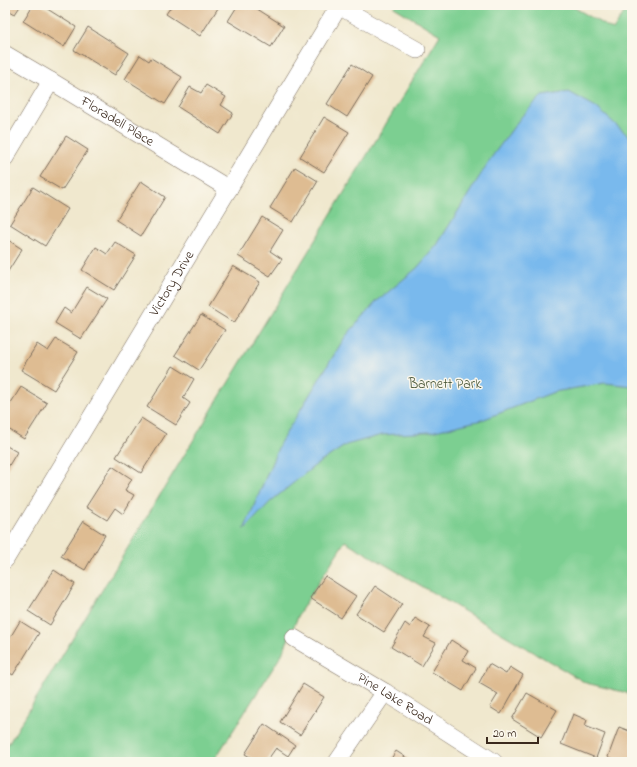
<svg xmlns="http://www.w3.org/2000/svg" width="637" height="767" font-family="'Indie Flower',sans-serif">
	<rect width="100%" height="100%" fill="#fbf7ec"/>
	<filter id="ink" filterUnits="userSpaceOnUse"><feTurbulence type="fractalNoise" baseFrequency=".025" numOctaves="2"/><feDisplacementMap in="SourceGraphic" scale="8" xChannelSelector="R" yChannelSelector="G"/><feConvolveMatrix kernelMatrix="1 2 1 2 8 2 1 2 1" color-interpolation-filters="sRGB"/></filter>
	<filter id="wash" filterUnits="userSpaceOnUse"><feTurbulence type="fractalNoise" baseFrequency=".012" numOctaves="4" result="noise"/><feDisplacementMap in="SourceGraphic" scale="16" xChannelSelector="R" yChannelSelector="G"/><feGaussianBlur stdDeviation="0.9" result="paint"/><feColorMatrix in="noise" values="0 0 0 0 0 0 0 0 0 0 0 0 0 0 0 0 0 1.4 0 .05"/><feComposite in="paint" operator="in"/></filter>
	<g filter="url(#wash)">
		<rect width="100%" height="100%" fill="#f0e8ce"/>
		<!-- green -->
		<path fill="#7ccf91" stroke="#5c7c58" d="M 396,5 L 570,5 L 613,30 L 629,5 L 632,5 L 632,694 L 586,683 L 345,541 L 300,612 L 282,654 L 213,762 L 5,762 L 5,744 L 9,743 L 440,35 L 394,7 Z"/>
		<!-- water -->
		<path fill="#79b9ed" stroke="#5a7286" d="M 569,92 L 596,107 L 632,139 L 632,386 L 605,383 L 554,392 L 482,420 L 431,432 L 382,435 L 346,445 L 313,467 L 270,502 L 244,530 L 280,443 L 345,337 L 376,302 L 417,268 L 437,245 L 491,158 L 521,117 L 542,96 Z"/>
		<g id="blocks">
			<!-- building -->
			<g fill="#debc92">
				<path d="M 5,5 L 21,5 L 15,14 L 5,8 Z"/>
				<path d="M 33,5 L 41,5 L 76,27 L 64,47 L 23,21 Z"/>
				<path d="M 172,5 L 220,5 L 200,36 L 166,14 Z"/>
				<path d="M 238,5 L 251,5 L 284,26 L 271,47 L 228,21 Z"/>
				<path d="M 88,27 L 129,53 L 115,75 L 74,50 Z"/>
				<path d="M 140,55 L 149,61 L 151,58 L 182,77 L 165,104 L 125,79 Z"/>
				<path d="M 352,64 L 372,77 L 347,117 L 327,104 Z"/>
				<path d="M 206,85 L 226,97 L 221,105 L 233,113 L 220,134 L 178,107 L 190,87 L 201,93 Z"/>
				<path d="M 324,117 L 349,132 L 324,172 L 300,157 Z"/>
				<path d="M 66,136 L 88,150 L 62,190 L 40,177 Z"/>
				<path d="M 295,167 L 318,181 L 293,222 L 270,208 Z"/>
				<path d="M 141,181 L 165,197 L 141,236 L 116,220 Z"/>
				<path d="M 33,187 L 68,209 L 45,246 L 10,224 Z"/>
				<path d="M 262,217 L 283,230 L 270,251 L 282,259 L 270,276 L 238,256 Z"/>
				<path d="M 5,238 L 22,249 L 5,276 Z"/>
				<path d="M 115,242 L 136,255 L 114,290 L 82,270 L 96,247 L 107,254 Z"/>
				<path d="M 233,266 L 260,282 L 234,323 L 208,307 Z"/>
				<path d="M 87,287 L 107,299 L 81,339 L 55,323 L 64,308 L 71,313 Z"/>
				<path d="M 201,315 L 225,330 L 199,370 L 175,355 Z"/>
				<path d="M 56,339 L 78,352 L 54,390 L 21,370 L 37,344 L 48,351 Z"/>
				<path d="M 173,366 L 194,379 L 183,398 L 190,403 L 176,425 L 147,407 Z"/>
				<path d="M 21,387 L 47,403 L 24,439 L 5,427 L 5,412 Z"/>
				<path d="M 141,418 L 166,434 L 141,473 L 116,457 Z"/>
				<path d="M 5,445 L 17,452 L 5,472 Z"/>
				<path d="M 112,466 L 132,479 L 125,490 L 134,495 L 123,514 L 115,508 L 107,520 L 86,507 Z"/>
				<path d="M 83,521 L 105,535 L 85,570 L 61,556 Z"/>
				<path d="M 54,570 L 75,584 L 50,625 L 28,611 Z"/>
				<path d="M 325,576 L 356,596 L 341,618 L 310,598 Z"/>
				<path d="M 375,586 L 402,604 L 384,632 L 356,614 Z"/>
				<path d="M 415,618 L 430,627 L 424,637 L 436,643 L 422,666 L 391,647 L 405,623 L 410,627 Z"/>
				<path d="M 20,621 L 39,633 L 13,675 L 5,670 L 5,646 Z"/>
				<path d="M 451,640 L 468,651 L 463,660 L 476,668 L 463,691 L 432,672 Z"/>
				<path d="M 489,664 L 506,674 L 510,667 L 523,675 L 501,714 L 490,707 L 498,694 L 479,683 Z"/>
				<path d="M 5,684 L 9,686 L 5,692 Z"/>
				<path d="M 303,684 L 324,697 L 300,735 L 280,722 Z"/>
				<path d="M 527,693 L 557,710 L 541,737 L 512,719 Z"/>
				<path d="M 573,714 L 587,720 L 585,726 L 605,734 L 596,758 L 561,744 Z"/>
				<path d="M 264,724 L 295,745 L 288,756 L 276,748 L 266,762 L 258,762 L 245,754 Z"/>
				<path d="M 619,727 L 632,732 L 632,762 L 621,762 L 608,757 Z"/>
				<path d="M 396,751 L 413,762 L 389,762 Z"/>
			</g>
		</g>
	</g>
	<g filter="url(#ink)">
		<use href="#blocks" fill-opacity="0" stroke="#7a6c5c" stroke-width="1"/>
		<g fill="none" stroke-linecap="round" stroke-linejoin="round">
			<defs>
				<g id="street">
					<path d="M 337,5 L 417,50"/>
					<path id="s1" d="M 5,54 L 51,81 L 229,189"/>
					<path d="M 5,158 L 51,81"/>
					<path id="s2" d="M 5,560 L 339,6"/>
					<path id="s3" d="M 294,638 L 385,692 L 494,762"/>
					<path d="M 337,762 L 385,692"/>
				</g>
			</defs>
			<!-- street casing -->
			<use href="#street" stroke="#7a6c5c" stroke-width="18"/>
			<!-- street -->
			<use href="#street" stroke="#fff" stroke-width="17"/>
		</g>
	</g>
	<g text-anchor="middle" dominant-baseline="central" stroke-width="3" stroke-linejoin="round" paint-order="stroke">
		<!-- street labels -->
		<g font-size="14" fill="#3b2a1e" stroke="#fbf7ec">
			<text stroke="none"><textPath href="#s1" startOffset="131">Floradell Place</textPath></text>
			<text stroke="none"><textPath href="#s2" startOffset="323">Victory Drive</textPath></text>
			<text stroke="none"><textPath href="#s3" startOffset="118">Pine Lake Road</textPath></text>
		</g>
		<!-- park labels -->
		<g font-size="14" fill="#4e5c40" stroke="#fbf7ec">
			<text x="445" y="384">Barnett Park</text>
		</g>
	</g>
	<!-- margin -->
	<rect width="637" height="767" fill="none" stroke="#fbf7ec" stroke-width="20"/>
	<!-- scale -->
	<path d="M487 737v6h51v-6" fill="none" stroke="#3b2a1e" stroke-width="2"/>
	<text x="493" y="737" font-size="12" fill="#3b2a1e" stroke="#fbf7ec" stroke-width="3" paint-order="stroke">20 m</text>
</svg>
